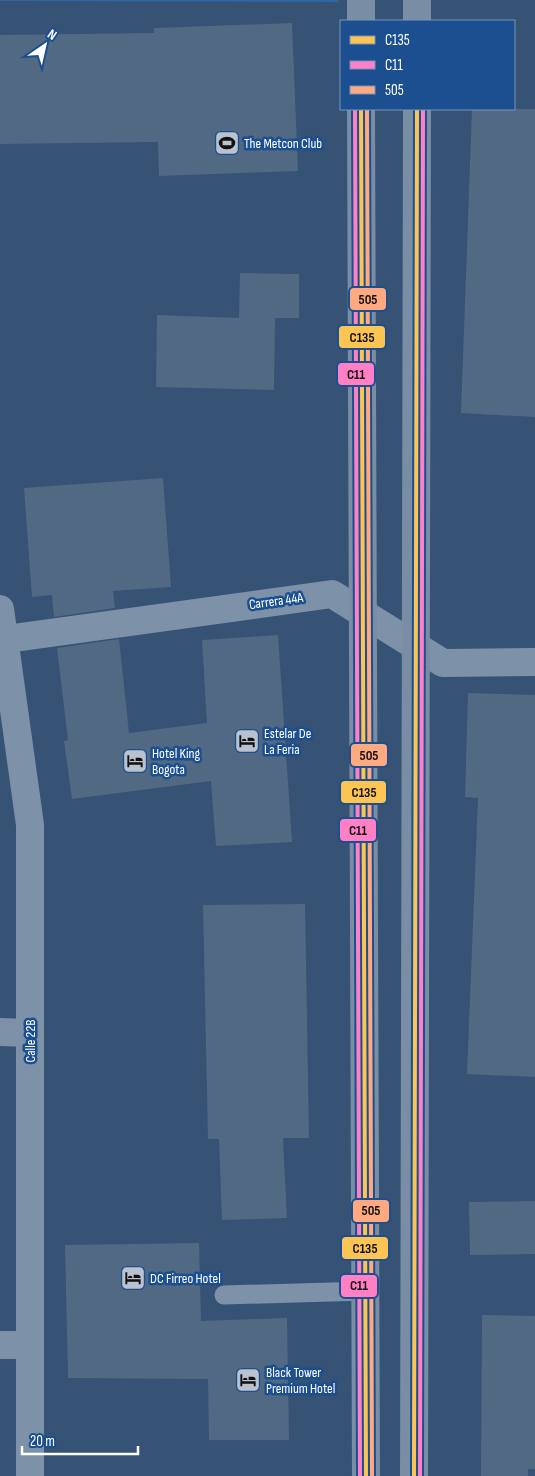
<svg xmlns="http://www.w3.org/2000/svg" width="535" height="1476" font-family="'Sofia Sans Condensed',sans-serif">
	<rect width="100%" height="100%" fill="#365274"/>
	<!-- green -->
	<path fill="#2f66a5" d="M 0,0 L 338,0 L 339,2 L 0,1 Z"/>
	<!-- building -->
	<g fill="#526984">
		<path d="M 292,23 L 298,171 L 159,176 L 158,142 L 0,144 L 0,35 L 154,33 L 154,28 Z"/>
		<path d="M 472,109 L 535,109 L 535,417 L 461,413 Z"/>
		<path d="M 240,273 L 299,274 L 299,318 L 275,318 L 274,390 L 156,387 L 157,315 L 239,318 Z"/>
		<path d="M 163,478 L 171,587 L 113,591 L 115,608 L 54,617 L 52,595 L 32,597 L 24,488 Z"/>
		<path d="M 278,635 L 292,842 L 216,846 L 211,781 L 72,799 L 64,741 L 68,740 L 57,648 L 119,639 L 129,733 L 207,723 L 202,640 Z"/>
		<path d="M 468,693 L 535,695 L 535,1077 L 467,1074 L 478,798 L 465,797 Z"/>
		<path d="M 305,904 L 309,1138 L 283,1138 L 287,1218 L 222,1220 L 219,1139 L 208,1139 L 203,905 Z"/>
		<path d="M 535,1201 L 535,1254 L 470,1255 L 469,1202 Z"/>
		<path d="M 199,1243 L 201,1321 L 287,1318 L 289,1440 L 209,1440 L 208,1379 L 68,1378 L 65,1245 Z"/>
		<path d="M 482,1315 L 535,1316 L 535,1469 L 528,1469 L 528,1476 L 481,1476 Z"/>
	</g>
	<g fill="none" stroke-linecap="round" stroke-linejoin="round">
		<!-- service -->
		<path stroke="#7d92a8" stroke-width="19" d="M 224,1295 L 366,1291"/>
		<!-- minor -->
		<g stroke="#7d92a8" stroke-width="28">
			<path d="M 0,609 L 30,825 L 30,1476"/>
			<path d="M 0,1032 L 30,1033"/>
			<path d="M 0,1345 L 30,1345"/>
		</g>
		<!-- tertiary -->
		<path stroke="#7d92a8" stroke-width="28" d="M 0,640 L 332,594 L 443,663 L 535,662"/>
		<!-- secondary -->
		<g stroke="#798da4" stroke-width="28">
			<path d="M 361,0 L 361,21"/>
			<path d="M 417,21 L 417,0"/>
			<path d="M 361,109 L 366,1476"/>
			<path d="M 414,1476 L 417,109"/>
		</g>
		<defs>
			<g id="bus-1">
				<path d="M 361,109 L 366,1476"/>
				<path d="M 414,1476 L 417,109"/>
			</g>
			<g id="bus-2">
				<path d="M 355,109 L 360,1476"/>
				<path d="M 420,1476 L 423,109"/>
			</g>
			<path id="bus-3" d="M 367,109 L 372,1476"/>
		</defs>
		<!-- bus-1 casing -->
		<use href="#bus-1" stroke="#1b4f8f" stroke-width="8"/>
		<!-- bus-2 casing -->
		<use href="#bus-2" stroke="#1b4f8f" stroke-width="8"/>
		<!-- bus-3 casing -->
		<use href="#bus-3" stroke="#1b4f8f" stroke-width="8"/>
		<!-- bus-1 -->
		<use href="#bus-1" stroke="#fcc553" stroke-width="4"/>
		<!-- bus-2 -->
		<use href="#bus-2" stroke="#ff80c5" stroke-width="4"/>
		<!-- bus-3 -->
		<use href="#bus-3" stroke="#ffa980" stroke-width="4"/>
	</g>
	<!-- icons -->
	<defs>
		<symbol id="stadium-square" viewBox="-11 -11 22 22"><rect x="-9" y="-9" width="18" height="18" rx="4" fill="#b9c2ce" stroke="#1b4f8f"/><path d="M0-5a6.5 5 0 1 0 0 10a6.5 5 0 1 0 0-10ZM-3.5-1.8h7v3.6h-7Z" fill="#111"/></symbol>
		<symbol id="hotel-square" viewBox="-11 -11 22 22"><rect x="-9" y="-9" width="18" height="18" rx="4" fill="#b9c2ce" stroke="#1b4f8f"/><path d="M-6-4.5h1.5V1H6V5H4.5V3h-9V5H-6ZM-4 0a1.8 1.8 0 1 1 3.6 0ZM.5 0V-2.5h3Q6-2.5 6 0Z" fill="#111"/></symbol>
	</defs>
	<g fill-rule="evenodd">
		<use href="#stadium-square" x="213" y="129" width="28" height="28"/>
		<use href="#hotel-square" x="233" y="727" width="28" height="28"/>
		<use href="#hotel-square" x="121" y="747" width="28" height="28"/>
		<use href="#hotel-square" x="119" y="1264" width="28" height="28"/>
		<use href="#hotel-square" x="234" y="1366" width="28" height="28"/>
	</g>
	<g text-anchor="middle" dominant-baseline="central" stroke-width="5" stroke-linejoin="round" paint-order="stroke">
		<!-- poi labels -->
		<g font-size="14" fill="#fff" stroke="#1b4f8f" text-anchor="start">
			<text x="244" y="143">The Metcon Club</text>
			<text x="264" y="733">Estelar De<tspan x="264" dy="16">La Feria</tspan></text>
			<text x="152" y="753">Hotel King<tspan x="152" dy="16">Bogota</tspan></text>
			<text x="150" y="1278">DC Firreo Hotel</text>
			<text x="266" y="1372">Black Tower<tspan x="266" dy="16">Premium Hotel</tspan></text>
		</g>
		<!-- street labels -->
		<g font-size="14" fill="#fff" stroke="#1b4f8f">
			<text transform="translate(276 601) rotate(-8)">Carrera 44A</text>
			<text transform="translate(30 1041) rotate(-90)">Calle 22B</text>
		</g>
	</g>
	<g stroke="#1b4f8f" stroke-width="2">
		<rect x="349" y="287" width="38" height="24" rx="5" fill="#ffa980"/>
		<rect x="338" y="325" width="48" height="24" rx="5" fill="#fcc553"/>
		<rect x="337" y="362" width="38" height="24" rx="5" fill="#ff80c5"/>
		<rect x="350" y="743" width="38" height="24" rx="5" fill="#ffa980"/>
		<rect x="340" y="780" width="47" height="24" rx="5" fill="#fcc553"/>
		<rect x="339" y="818" width="38" height="24" rx="5" fill="#ff80c5"/>
		<rect x="352" y="1199" width="38" height="24" rx="5" fill="#ffa980"/>
		<rect x="341" y="1236" width="48" height="24" rx="5" fill="#fcc553"/>
		<rect x="340" y="1274" width="38" height="24" rx="5" fill="#ff80c5"/>
	</g>
	<g font-size="14" text-anchor="middle" font-weight="bold" fill="#111">
		<text x="368" y="304">505</text>
		<text x="362" y="342">C135</text>
		<text x="356" y="379">C11</text>
		<text x="369" y="760">505</text>
		<text x="364" y="797">C135</text>
		<text x="358" y="835">C11</text>
		<text x="371" y="1215">505</text>
		<text x="365" y="1253">C135</text>
		<text x="359" y="1290">C11</text>
	</g>
	<!-- legend -->
	<rect x="340" y="20" width="175" height="90" fill="#1b4f8f" stroke="#7695bc"/>
	<rect x="350" y="36" width="25" height="8" fill="#fcc553" stroke="#7695bc"/>
	<text x="385" y="45" font-size="15" fill="#ffffff">C135</text>
	<rect x="350" y="61" width="25" height="8" fill="#ff80c5" stroke="#7695bc"/>
	<text x="385" y="70" font-size="15" fill="#ffffff">C11</text>
	<rect x="350" y="86" width="25" height="8" fill="#ffa980" stroke="#7695bc"/>
	<text x="385" y="95" font-size="15" fill="#ffffff">505</text>
	<!-- north arrow -->
	<g transform="translate(45 45) rotate(34)" stroke="#1b4f8f" stroke-width="4" paint-order="stroke">
	<path d="M0-4L9 19L0 12L-9 19Z" fill="#ffffff"/>
	<text y="-8" font-size="14" font-weight="bold" text-anchor="middle" fill="#ffffff">N</text>
	</g>
	<!-- scale -->
	<path d="M22 1446v8h116v-8" fill="none" stroke="#ffffff" stroke-width="2.5"/>
	<text x="30" y="1446" font-size="15" fill="#ffffff" stroke="#1b4f8f" stroke-width="4" paint-order="stroke">20 m</text>
</svg>
